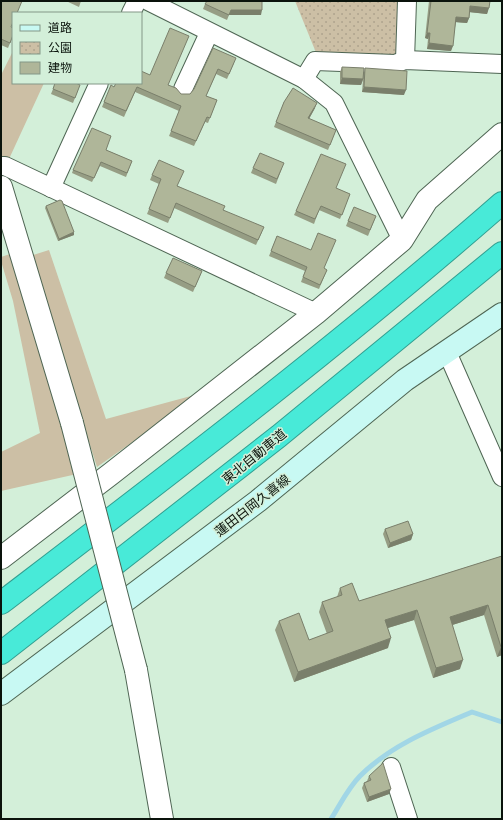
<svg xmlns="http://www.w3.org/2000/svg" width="503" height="820" font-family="Barlow,'Noto Sans JP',sans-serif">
	<defs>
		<pattern id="park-dots" width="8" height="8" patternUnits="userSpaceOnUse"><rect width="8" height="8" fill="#ccbfa5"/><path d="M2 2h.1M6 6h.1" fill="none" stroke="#aea38d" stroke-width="1.8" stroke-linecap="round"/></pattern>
	</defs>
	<rect width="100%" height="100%" fill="#d3efd9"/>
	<!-- green -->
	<g fill="#ccbfa5">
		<path d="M 13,51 L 13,83 L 44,83 L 9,159 L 1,156 L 1,75 Z"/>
		<path d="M 49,250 L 106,419 L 202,393 L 97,467 L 30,256 Z"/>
		<path d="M 13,253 L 77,474 L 1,491 L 1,452 L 40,433 L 13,301 L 1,261 L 1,257 Z"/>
	</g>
	<!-- park -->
	<path fill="url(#park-dots)" d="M 295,1 L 400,1 L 399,52 L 395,59 L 317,55 Z"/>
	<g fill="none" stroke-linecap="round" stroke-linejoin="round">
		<!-- stream -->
		<path stroke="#a1d6e6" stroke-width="5" d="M 331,819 C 340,805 348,788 360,776 C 391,745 432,729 472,712 L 502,722"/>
		<defs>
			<g id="minor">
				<path d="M 148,1 L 304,79 L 334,103 L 402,240"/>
				<path d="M 131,13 L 137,1"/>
				<path d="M 405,60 L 407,1"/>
				<path d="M 304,79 L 315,61 L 395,64 L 405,60 L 502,64"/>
				<path d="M 183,89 L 209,33"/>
				<path d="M 1,166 L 5,166 L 316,313"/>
				<path d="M 51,188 L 99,83"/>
				<path d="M 447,352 L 502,477"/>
				<path d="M 391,767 L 408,819"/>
			</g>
			<g id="tertiary">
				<path d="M 1,187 L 72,423"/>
				<path d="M 1,558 L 112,473 L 316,313 L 402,240 L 427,200 L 502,134"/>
				<path d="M 136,670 L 162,819"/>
			</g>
			<path id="secondary" d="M 1,694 L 258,501 L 405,380 L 502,314"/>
			<g id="motorway">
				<path d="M 1,603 C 171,473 341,344 502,203"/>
				<path d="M 1,653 L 279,436 L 502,253"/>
			</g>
		</defs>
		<!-- minor casing -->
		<use href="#minor" stroke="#4e6553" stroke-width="20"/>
		<!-- tertiary casing -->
		<use href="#tertiary" stroke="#4e6553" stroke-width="24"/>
		<!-- secondary casing -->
		<use href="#secondary" stroke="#4e6553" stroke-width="24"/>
		<!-- motorway casing -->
		<use href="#motorway" stroke="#329f91" stroke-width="24"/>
		<!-- minor -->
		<use href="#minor" stroke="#fff" stroke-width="18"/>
		<!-- tertiary -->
		<use href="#tertiary" stroke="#fff" stroke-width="22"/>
		<!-- secondary -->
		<use href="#secondary" stroke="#c8f9f3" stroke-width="22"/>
		<!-- motorway -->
		<use href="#motorway" stroke="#48ead8" stroke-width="22"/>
		<defs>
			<path id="tertiary-bridge" d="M 72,423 L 136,670"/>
		</defs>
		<!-- tertiary-bridge casing -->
		<use href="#tertiary-bridge" stroke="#4e6553" stroke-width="24" stroke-linecap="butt"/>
		<!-- tertiary-bridge -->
		<use href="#tertiary-bridge" stroke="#fff" stroke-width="22"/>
	</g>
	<!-- wall -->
	<g fill="#969d84">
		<path d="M 66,1 L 81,1 L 79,7 Z"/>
		<path d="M 429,1 L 490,1 L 487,14 L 470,12 L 469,18 L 467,23 L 456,22 L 451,51 L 427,49 L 428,39 L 425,38 Z"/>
		<path d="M 1,2 L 11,27 L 13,36 L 8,48 L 1,45 Z"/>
		<path d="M 205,4 L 261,15 L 229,15 L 227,20 L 203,9 Z"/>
		<path d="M 213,48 L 234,63 L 227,79 L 216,74 L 206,96 L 217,100 L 208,123 L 205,122 L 194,146 L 169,136 L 179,111 L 135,92 L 124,117 L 102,107 L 104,102 L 114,87 L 168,85 L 181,94 L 190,94 L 194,89 Z"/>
		<path d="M 342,67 L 364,73 L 365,68 L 404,95 L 362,92 L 363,80 L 361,85 L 340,84 L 340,72 Z"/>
		<path d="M 53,89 L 78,90 L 73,103 L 51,94 Z"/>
		<path d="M 284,102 L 315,108 L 309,119 L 336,130 L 328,150 L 274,127 Z"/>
		<path d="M 106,150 L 132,161 L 126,177 L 100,166 L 92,182 L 72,173 L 73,170 Z"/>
		<path d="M 253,168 L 282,168 L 276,184 L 251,173 Z"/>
		<path d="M 152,175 L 178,186 L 223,210 L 262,232 L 256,245 L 174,208 L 168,223 L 147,214 L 159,184 L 150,180 Z"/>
		<path d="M 336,188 L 350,194 L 340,219 L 319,210 L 314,224 L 294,215 L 296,211 Z"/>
		<path d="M 46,206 L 74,235 L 58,241 L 45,208 Z"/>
		<path d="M 376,216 L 368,236 L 346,226 L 348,221 Z"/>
		<path d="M 277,236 L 324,269 L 327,270 L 319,289 L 301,282 L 305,271 L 269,256 Z"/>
		<path d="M 202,271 L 193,292 L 164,278 L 166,273 Z"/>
		<path d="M 385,529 L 413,534 L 411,540 L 388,548 L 383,534 Z"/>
		<path d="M 502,556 L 502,655 L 497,657 L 484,615 L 452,625 L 460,669 L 433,678 L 414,620 L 388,628 L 388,648 L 294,682 L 275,630 L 279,621 L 309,640 L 327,634 L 319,612 L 322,602 L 337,597 L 340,588 L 359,601 Z"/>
		<path d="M 369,776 L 389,794 L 367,802 L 362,788 L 364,783 L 367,781 Z"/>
	</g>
	<!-- shaded-wall -->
	<g fill="#7a7f6b">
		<path d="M 470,6 L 489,8 L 487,14 L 468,12 Z"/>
		<path d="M 231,10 L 262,10 L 261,15 L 229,15 L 227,20 Z"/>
		<path d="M 456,17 L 469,18 L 467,23 L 454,22 Z"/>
		<path d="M 427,33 L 430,33 L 428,39 L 425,38 Z"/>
		<path d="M 429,43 L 453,46 L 451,51 L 427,49 Z"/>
		<path d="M 342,78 L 363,79 L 361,85 L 340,84 Z"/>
		<path d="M 364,87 L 406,90 L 404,95 L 362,92 Z"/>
		<path d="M 317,103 L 315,108 L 306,124 L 308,118 Z"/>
		<path d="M 74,232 L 74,235 L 58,241 L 59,239 Z"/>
		<path d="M 413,534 L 411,540 L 388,548 L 390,543 Z"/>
		<path d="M 488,605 L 484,615 L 446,627 L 450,617 Z"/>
		<path d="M 417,610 L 414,620 L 381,630 L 385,620 Z"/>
		<path d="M 391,638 L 388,648 L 294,682 L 298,672 Z"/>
		<path d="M 501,647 L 502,647 L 502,655 L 497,657 Z"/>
		<path d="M 463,660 L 460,669 L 433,678 L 436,668 Z"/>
		<path d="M 391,789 L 389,794 L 367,802 L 369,797 Z"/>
	</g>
	<!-- building -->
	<g fill="#afb699" stroke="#7a7f6b">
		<path d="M 1,1 L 22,1 L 17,13 L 13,13 L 13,22 L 11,27 L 13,28 L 13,35 L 10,43 L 1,39 Z"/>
		<path d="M 207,1 L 262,1 L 262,10 L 231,10 L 229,15 L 205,4 Z"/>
		<path d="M 431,1 L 490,1 L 489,8 L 470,6 L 469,18 L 456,17 L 453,46 L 429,43 L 430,33 L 427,33 Z"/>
		<path d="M 170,28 L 189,36 L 168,85 L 176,88 L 181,94 L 190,94 L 194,89 L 213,48 L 236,58 L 229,74 L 218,69 L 206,96 L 217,100 L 210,118 L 207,117 L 196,141 L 171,131 L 181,106 L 137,87 L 126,111 L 104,102 L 111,85 L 114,87 L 116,83 L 141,83 L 141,71 L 150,75 Z"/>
		<path d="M 342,67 L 364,68 L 363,79 L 342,78 Z"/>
		<path d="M 365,68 L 407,71 L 406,90 L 364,87 Z"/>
		<path d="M 55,83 L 76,83 L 80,85 L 75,98 L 53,89 Z"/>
		<path d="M 293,88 L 317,103 L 308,118 L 336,130 L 330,145 L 276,122 L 284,102 Z"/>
		<path d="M 92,128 L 111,136 L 106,150 L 132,161 L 127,173 L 101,162 L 94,178 L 73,170 Z"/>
		<path d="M 260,153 L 284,163 L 277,179 L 253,168 Z"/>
		<path d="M 321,154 L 346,164 L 336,188 L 350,194 L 342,215 L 321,206 L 315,219 L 296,211 Z"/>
		<path d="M 159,160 L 184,171 L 177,186 L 225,206 L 223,210 L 264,227 L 258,240 L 176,203 L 170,218 L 149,209 L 161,179 L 152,175 Z"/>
		<path d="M 60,200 L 62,201 L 74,232 L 59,239 L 46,206 Z"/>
		<path d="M 354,207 L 376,216 L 370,230 L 348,221 Z"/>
		<path d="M 318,233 L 336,240 L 324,268 L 327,270 L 320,285 L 303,277 L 307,267 L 271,251 L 277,236 L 311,250 Z"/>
		<path d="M 173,258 L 202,271 L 195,287 L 166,273 Z"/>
		<path d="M 408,521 L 413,534 L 390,543 L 385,529 Z"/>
		<path d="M 502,556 L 502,647 L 501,647 L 488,605 L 450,617 L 463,660 L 436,668 L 417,610 L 385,620 L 391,638 L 298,672 L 279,621 L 299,613 L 309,640 L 333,631 L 322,602 L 342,595 L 340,588 L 352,583 L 359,601 Z"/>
		<path d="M 383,763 L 391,789 L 369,797 L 364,783 L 371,780 L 369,776 Z"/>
	</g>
	<g text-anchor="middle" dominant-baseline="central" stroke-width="3" stroke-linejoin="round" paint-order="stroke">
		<!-- street labels -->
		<g font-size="13" fill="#0a130c" stroke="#d3efd9">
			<text transform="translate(254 456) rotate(-39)">東北自動車道</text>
			<text transform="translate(252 505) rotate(-38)">蓮田白岡久喜線</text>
		</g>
	</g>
	<!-- border -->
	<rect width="503" height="820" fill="none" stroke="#0a130c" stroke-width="4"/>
	<!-- legend -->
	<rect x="12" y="12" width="130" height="72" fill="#d3efd9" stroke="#839787"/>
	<rect x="20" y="25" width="20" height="6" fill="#c8f9f3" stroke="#839787"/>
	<text x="48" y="32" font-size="12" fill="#0a130c">道路</text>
	<rect x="20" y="42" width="20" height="12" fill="url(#park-dots)" stroke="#839787"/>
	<text x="48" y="52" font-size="12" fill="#0a130c">公園</text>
	<rect x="20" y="62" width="20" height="12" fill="#afb699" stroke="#839787"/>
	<text x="48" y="72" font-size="12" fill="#0a130c">建物</text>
</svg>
